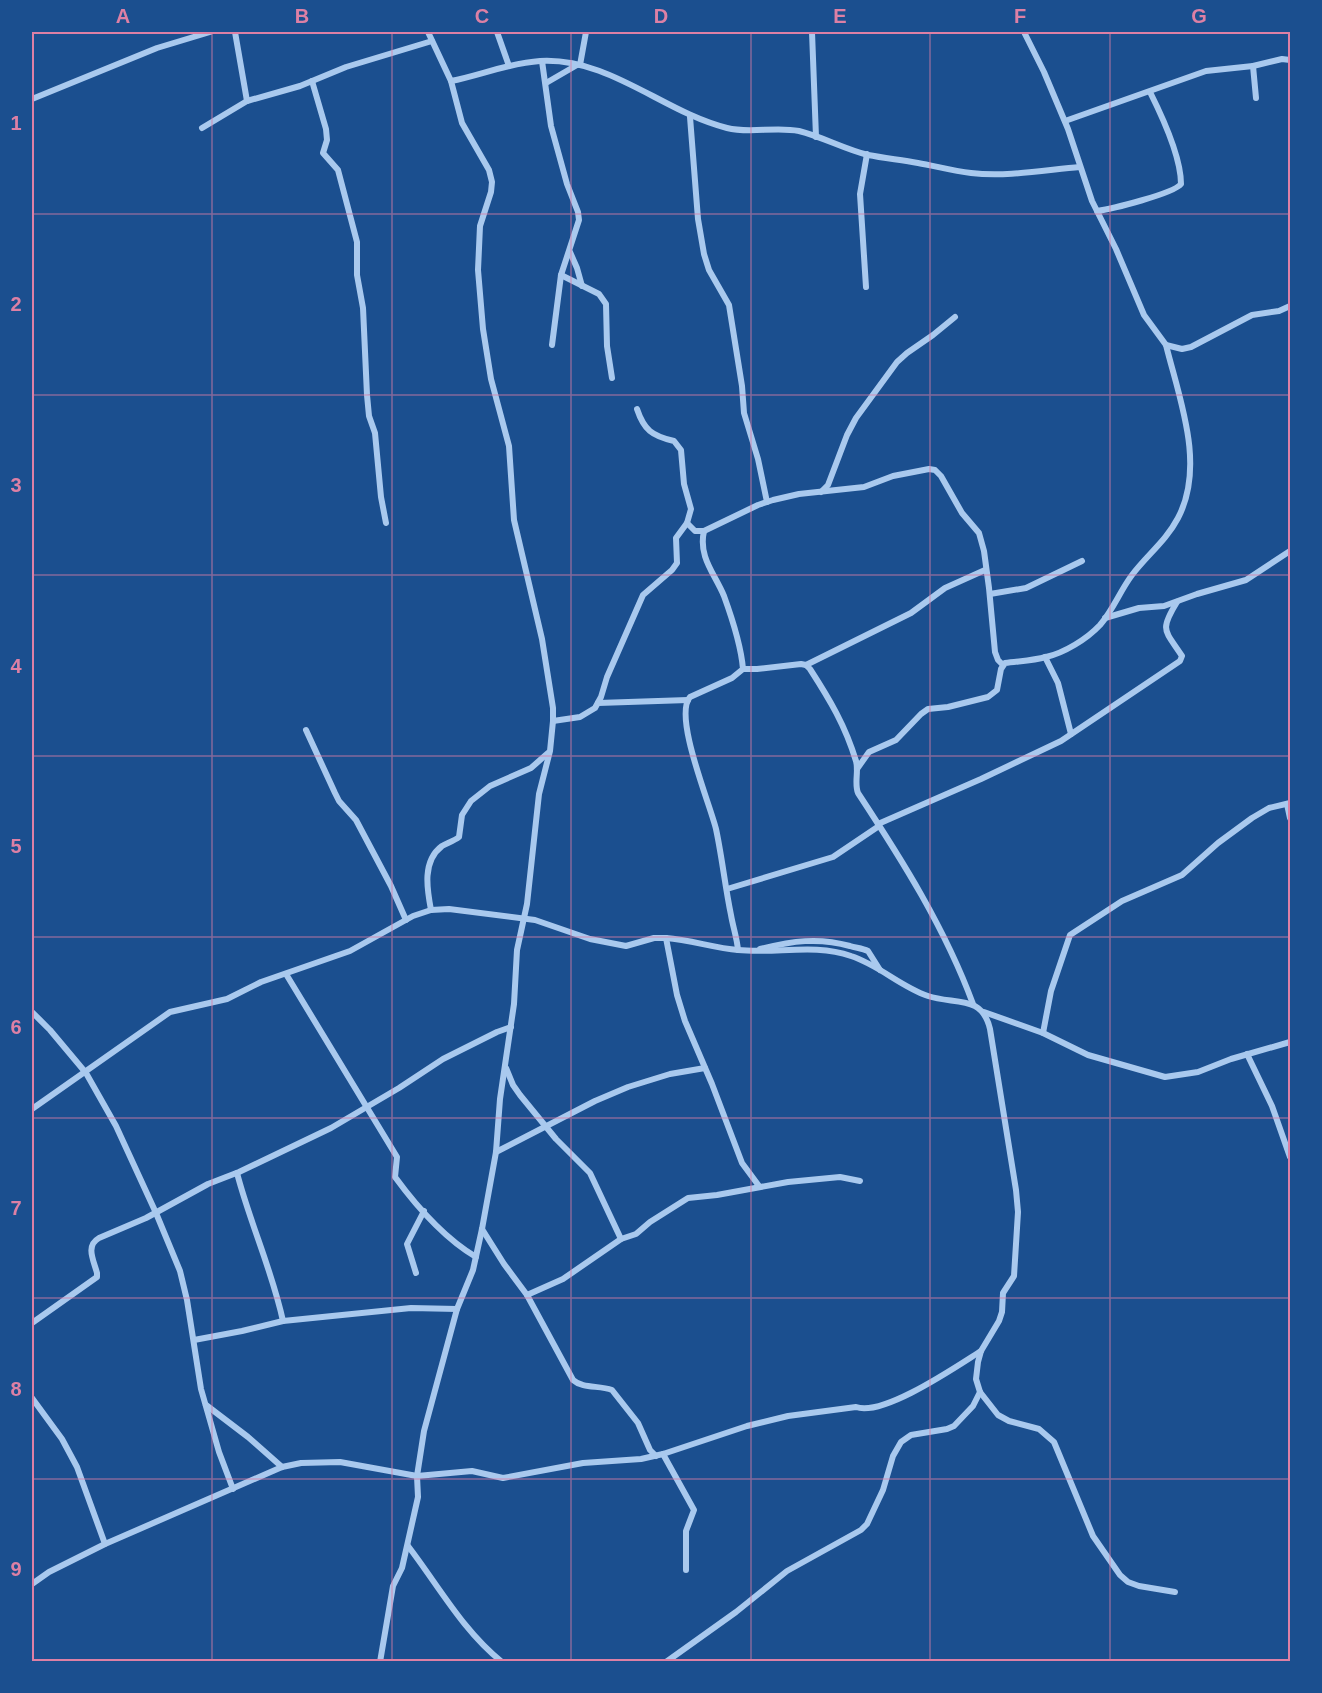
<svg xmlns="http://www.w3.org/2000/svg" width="1322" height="1693" font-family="Arial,sans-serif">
	<rect width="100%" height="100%" fill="#1b4f8f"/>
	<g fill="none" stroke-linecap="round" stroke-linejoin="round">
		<!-- minor -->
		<g stroke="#a9c9ee" stroke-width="6">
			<path d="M 235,32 L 247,101"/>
			<path d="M 497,32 L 509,66"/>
			<path d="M 812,32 L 816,137"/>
			<path d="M 1024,32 L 1044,72 L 1068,129 L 1092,201 L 1116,249 L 1144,315 L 1166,345 L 1182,349 L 1191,347 L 1252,315 L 1279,311 L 1290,306"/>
			<path d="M 542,61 L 551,126 L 567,184 L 578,212 L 579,220 L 561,275 L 552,345"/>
			<path d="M 580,65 L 586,32"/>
			<path d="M 1253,66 L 1256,98"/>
			<path d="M 312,81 L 326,129 L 327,140 L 323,153 L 338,170 L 357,242 L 357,275 L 363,308 L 367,395 L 369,416 L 375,433 L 381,497 L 386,523"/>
			<path d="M 451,81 C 481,75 509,63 540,61 C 609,57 663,112 727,128 C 750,134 775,126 799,131 C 823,137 844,149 868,155 C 884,158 901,160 918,163 C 935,166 953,171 971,173 C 1007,177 1045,170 1080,167"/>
			<path d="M 546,83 L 577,65"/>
			<path d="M 32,99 L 157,48 L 210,32"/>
			<path d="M 690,117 L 698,219 L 704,254 L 709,270 L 729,305 L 742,386 L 744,413 L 758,459 L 767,502"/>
			<path d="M 1065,121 L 1206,71 L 1253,66 L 1282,59 L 1290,60"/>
			<path d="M 202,128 L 247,101 L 300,86 L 346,67 L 432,41"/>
			<path d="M 1097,211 C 1111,209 1173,194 1181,184 C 1181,158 1162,116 1150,92"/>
			<path d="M 570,252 L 577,268 L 582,286"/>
			<path d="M 561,275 L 599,294 L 606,304 L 607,346 L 612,378"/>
			<path d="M 866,287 L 860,194 L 867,154"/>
			<path d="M 821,492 L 828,485 L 847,435 L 856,418 L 897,362 L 907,353 L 933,335 L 955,317"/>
			<path d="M 687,523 L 695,531 L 704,531 L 758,505 L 773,500 L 799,494 L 864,487 L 893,476 L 929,469 L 935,470 L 941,476 L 962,513 L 979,533 L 984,551 L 989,588 L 995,652 L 998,660 L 1003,665"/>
			<path d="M 704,531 C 698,557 715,574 724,596 C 732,618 741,645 743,669 L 732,678 L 690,697 C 673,716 710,804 716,829 C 722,857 725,886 731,915 C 733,927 737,938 738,950"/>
			<path d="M 990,594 L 1026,588 L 1082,561"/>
			<path d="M 1105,618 L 1139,608 L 1164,606 L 1197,594 L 1246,580 L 1290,551"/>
			<path d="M 1045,657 L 1058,683 L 1071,734"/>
			<path d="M 806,665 L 911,613 L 945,588 L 985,570"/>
			<path d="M 743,669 L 757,669 L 801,664 L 806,665 L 810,669 C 830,700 845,725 856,761 C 859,771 854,783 858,793 C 902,860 945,928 973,1004"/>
			<path d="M 598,703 L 688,700"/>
			<path d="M 553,721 L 580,717 L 595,708 L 601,697 L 607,677 L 643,595 L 672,570 L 677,563 L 676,538 L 687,523 L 691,509 L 684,484 L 681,450 L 674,441 C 652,436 644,430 637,409"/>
			<path d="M 306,730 L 335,793 L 339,801 L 356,820 L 391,886 L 406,920"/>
			<path d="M 857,769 L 869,752 L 896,740 L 921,714 L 928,709 L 948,707 L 988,697 L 997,690 L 1001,669 L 1005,663 C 1018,661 1032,661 1046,657 C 1064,653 1087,639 1100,625 C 1113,610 1120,591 1132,575 C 1147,555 1166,541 1178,518 C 1206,465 1179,398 1166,345"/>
			<path d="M 1287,804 L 1290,818"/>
			<path d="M 878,824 L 981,779 L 1061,741 L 1180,661 L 1182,656 C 1165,630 1159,631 1177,602"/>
			<path d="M 727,889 L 833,857 L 879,826"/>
			<path d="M 431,910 C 427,889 422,861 442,846 C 447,843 454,841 459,837 L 462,815 L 471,801 L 490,786 L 531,768 L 548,753"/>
			<path d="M 666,938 L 677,995 L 685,1021 L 712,1084 L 742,1163 L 759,1186"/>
			<path d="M 760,949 C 792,941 818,937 850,946 C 856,948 862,948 868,951 L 880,970"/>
			<path d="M 286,974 L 397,1157 L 395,1177 C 417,1207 444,1238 476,1257"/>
			<path d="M 32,1012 L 50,1030 L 86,1073 L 116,1126 L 156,1213 L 180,1271 L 187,1300 L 201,1389 L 219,1452 L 233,1489"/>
			<path d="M 984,1012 L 1043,1033 L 1088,1055 L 1165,1077 L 1198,1072 L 1231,1059 L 1290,1042"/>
			<path d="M 1043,1033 L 1051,991 L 1070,935 L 1122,901 L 1182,875 L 1218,843 L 1252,818 L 1269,808 L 1290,803"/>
			<path d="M 1247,1054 L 1272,1106 L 1290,1157"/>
			<path d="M 506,1068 L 513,1085 L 520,1095 L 556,1139 L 590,1173 L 621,1239"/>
			<path d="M 32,1109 L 170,1012 L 227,999 L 261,982 L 350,951 L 413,916 L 431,910 L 449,909 L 535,920 L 590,939 L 626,946 L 654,938 L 666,938 C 691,940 714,948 738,950 C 776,954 815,943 851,956 C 879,965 901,987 928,996 C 954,1005 982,994 990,1029 L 1016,1190 L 1018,1212 L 1014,1276 L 1003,1293 L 1002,1312 L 999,1321 L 981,1351 L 978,1362 L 976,1379 L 980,1392 L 998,1415 L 1009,1421 L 1039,1429 L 1054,1442 L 1093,1536 L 1120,1575 L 1128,1582 L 1139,1586 L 1175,1592"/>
			<path d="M 496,1152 L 595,1101 L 628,1087 L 670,1074 L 705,1068"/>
			<path d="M 237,1173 C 250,1223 272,1270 283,1321"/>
			<path d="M 482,1229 L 504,1264 L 527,1295 L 573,1380 C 583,1389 599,1385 612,1390 L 638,1423 L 650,1450 L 656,1456"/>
			<path d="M 416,1273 L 407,1244 L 424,1211"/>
			<path d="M 527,1295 L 563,1279 L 621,1239 L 636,1234 L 650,1222 L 688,1198 L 717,1195 L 788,1182 L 840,1177 L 860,1181"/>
			<path d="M 32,1323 L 97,1277 L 97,1273 C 94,1261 85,1246 99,1238 L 146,1218 L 208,1184 L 239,1172 L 331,1128 L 399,1088 L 443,1059 L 497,1032 L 511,1027"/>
			<path d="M 194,1340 L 242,1331 L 283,1321 L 411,1308 L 457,1309"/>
			<path d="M 32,1398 L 62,1439 L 77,1467 L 105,1544"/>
			<path d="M 206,1405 L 248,1437 L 282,1467"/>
			<path d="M 663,1454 L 694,1510 L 686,1531 L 686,1570"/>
			<path d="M 408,1546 C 438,1585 463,1631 502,1662"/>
			<path d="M 32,1584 L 49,1572 L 105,1544 L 282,1467 L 301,1463 L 340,1462 L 417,1476 L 472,1471 L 503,1478 L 583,1463 L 641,1459 L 663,1454 L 747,1426 L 788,1416 L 856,1407 C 883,1417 957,1366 981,1351"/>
			<path d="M 380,1662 L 393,1586 L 402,1568 L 418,1497 L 417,1476 L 424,1431 L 457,1309 L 473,1270 L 482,1229 L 496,1152 L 500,1099 L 514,1004 L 517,950 L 527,904 L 539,794 L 550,751 L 553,721 L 553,708 L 542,639 L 514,520 L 509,446 L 491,379 L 483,329 L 478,270 L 480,226 L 491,192 L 492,182 L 489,170 L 462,123 L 451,81 L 428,32"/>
			<path d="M 666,1662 L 736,1612 L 787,1571 L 861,1530 L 867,1524 L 883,1490 L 893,1456 L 901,1442 L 911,1435 L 947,1429 L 954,1426 L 973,1406 L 980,1392"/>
		</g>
	</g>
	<!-- grid -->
	<path fill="none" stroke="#dd80a5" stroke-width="1.5" stroke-opacity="0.55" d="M 212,32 L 212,1662M 392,32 L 392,1662M 571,32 L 571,1662M 751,32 L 751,1662M 930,32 L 930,1662M 1110,32 L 1110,1662M 32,214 L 1290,214M 32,395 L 1290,395M 32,575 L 1290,575M 32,756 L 1290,756M 32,937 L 1290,937M 32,1118 L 1290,1118M 32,1298 L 1290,1298M 32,1479 L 1290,1479"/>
	<!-- border -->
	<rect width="1322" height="1693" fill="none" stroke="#1b4f8f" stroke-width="66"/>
	<rect x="33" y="33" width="1256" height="1627" fill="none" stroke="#dd80a5" stroke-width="2"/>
	<g font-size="20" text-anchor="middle" font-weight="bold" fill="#dd80a5">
		<text x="123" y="23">A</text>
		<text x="302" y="23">B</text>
		<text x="482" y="23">C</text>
		<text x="661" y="23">D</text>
		<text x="840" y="23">E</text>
		<text x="1020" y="23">F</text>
		<text x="1199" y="23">G</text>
		<text x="16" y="130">1</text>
		<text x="16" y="311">2</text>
		<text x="16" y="492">3</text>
		<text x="16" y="673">4</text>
		<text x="16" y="853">5</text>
		<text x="16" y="1034">6</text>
		<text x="16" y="1215">7</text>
		<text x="16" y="1396">8</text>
		<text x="16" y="1576">9</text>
	</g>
</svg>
